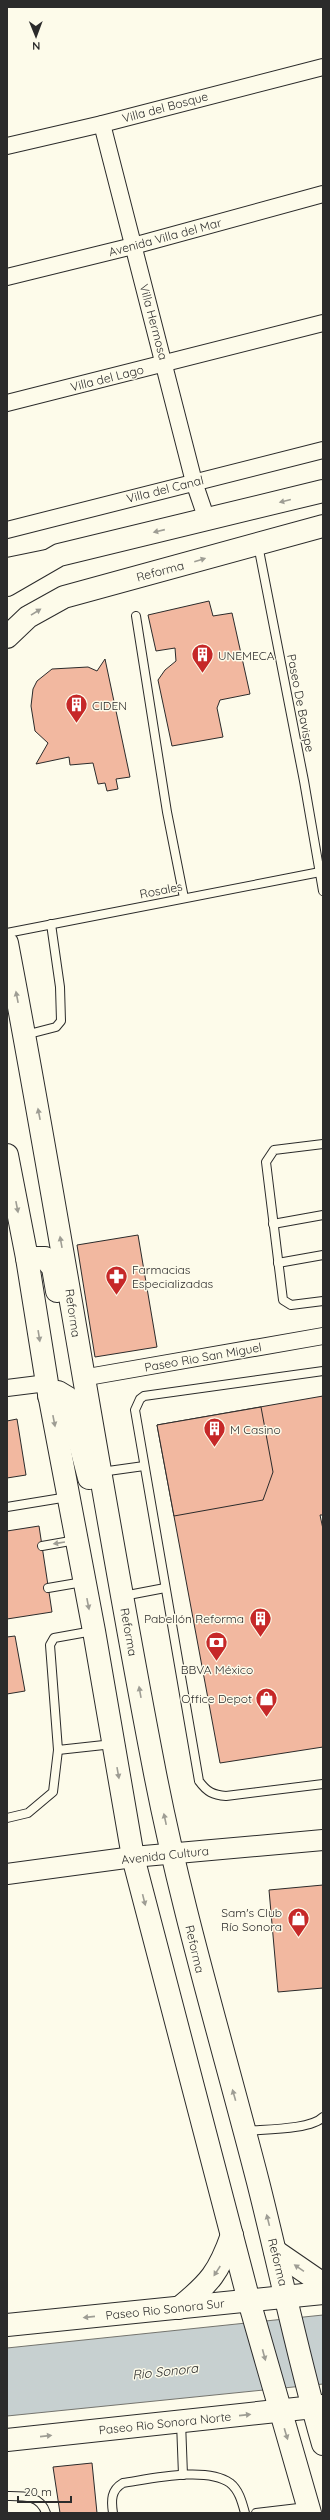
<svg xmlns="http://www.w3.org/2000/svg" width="330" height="2520" font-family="Quicksand,sans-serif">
	<rect width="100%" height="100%" fill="#fdfbea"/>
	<!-- water -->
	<path fill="#c7d0d0" stroke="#74746e" d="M 323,2315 L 323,2384 L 7,2416 L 7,2348 Z"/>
	<!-- building -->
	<g fill="#f2b8a0" stroke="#2b2b2b">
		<path d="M 209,601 L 213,616 L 232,613 L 250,694 L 220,700 L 217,708 L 223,737 L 172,746 L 158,680 L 165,670 L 176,661 L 175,648 L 156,651 L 148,615 Z"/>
		<path d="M 105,659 L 130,777 L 116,779 L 118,789 L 107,791 L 105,783 L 98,784 L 93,763 L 70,765 L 69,757 L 36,764 L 48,743 L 35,731 L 31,706 L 33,689 L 37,681 L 52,669 L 88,667 L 97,671 Z"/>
		<path d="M 138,1235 L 157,1347 L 95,1357 L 77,1245 Z"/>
		<path d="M 323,1396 L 323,1515 L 320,1515 L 323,1529 L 323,1747 L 220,1763 L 157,1425 Z"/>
		<path d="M 261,1407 L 273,1472 L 263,1500 L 174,1516 L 157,1425 Z"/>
		<path d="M 17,1419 L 26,1475 L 7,1478 L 7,1421 Z"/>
		<path d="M 39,1526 L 52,1612 L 7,1619 L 7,1531 Z"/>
		<path d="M 15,1636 L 25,1691 L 7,1694 L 7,1637 Z"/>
		<path d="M 323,1885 L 323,1988 L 278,1992 L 269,1890 Z"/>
		<path d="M 92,2463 L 97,2513 L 60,2513 L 53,2467 Z"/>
	</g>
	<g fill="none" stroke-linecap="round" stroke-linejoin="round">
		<defs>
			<g id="service">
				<path d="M 258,545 L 304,781 L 323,891"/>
				<path d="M 136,616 L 167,812 L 184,898"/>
				<path d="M 7,933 L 320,872"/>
				<path d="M 25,1035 L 56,1027 L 61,1021 L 60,987 L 51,924"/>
				<path d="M 323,1144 L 274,1150 L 266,1162 L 283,1300 L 291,1305 L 323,1301"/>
				<path d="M 273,1224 L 323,1215"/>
				<path d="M 278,1263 L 323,1255"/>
				<path d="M 323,1371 L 144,1396 L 140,1399 L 135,1410 L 199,1781 C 207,1792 213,1795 226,1796 L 323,1784"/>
				<path d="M 101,1472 L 144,1466"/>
				<path d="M 7,1507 L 68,1497"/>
				<path d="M 42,1546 L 76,1540"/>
				<path d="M 48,1588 L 83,1582"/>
				<path d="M 123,1596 L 165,1588"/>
				<path d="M 93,1631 L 54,1638 L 50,1645 L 58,1750 L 113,1744"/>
				<path d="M 7,1818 L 28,1813 L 53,1792 L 58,1750"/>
				<path d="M 244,2131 C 263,2129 311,2130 323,2117"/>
				<path d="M 181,2422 L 183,2475"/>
				<path d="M 7,2496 C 24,2496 40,2495 46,2513"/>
				<path d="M 113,2513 C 111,2500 111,2490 123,2483 C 150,2479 206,2466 230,2483 C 239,2490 242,2502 245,2513"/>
				<path d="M 256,2513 L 307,2507"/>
			</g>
			<g id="minor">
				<path d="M 102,124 L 194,482 L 207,520"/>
				<path d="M 7,146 L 102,124 L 323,67"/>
				<path d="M 7,277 L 133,246 L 323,194"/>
				<path d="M 7,403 L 323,323"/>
				<path d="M 7,530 L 323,450"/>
				<path d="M 7,566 L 46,558"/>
				<path d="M 82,1378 L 323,1336"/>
				<path d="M 7,1388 L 47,1383"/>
			</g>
			<path id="tertiary" d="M 7,1874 L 133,1857 L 323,1840"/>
			<g id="secondary">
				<path d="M 7,585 L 59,555 L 323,491"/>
				<path d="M 7,637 L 28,617 L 64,597 L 323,526"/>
				<path d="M 7,943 C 59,1215 100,1490 153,1763 C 180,1905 222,2042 258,2182 C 280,2269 298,2358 323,2444"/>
				<path d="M 7,1155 L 27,1258 L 47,1383 L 94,1631 L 133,1857 L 249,2301 L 310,2513"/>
				<path d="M 27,1258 L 45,1258 L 53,1268 L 57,1291"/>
				<path d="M 49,1396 L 58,1392 L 68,1398 L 89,1478"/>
				<path d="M 275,2251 L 323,2284"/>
				<path d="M 179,2308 C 210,2283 219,2272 232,2235"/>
			</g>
			<g id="primary">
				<path d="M 7,2325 L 323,2293"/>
				<path d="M 7,2440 L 323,2406"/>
			</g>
		</defs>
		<!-- service casing -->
		<use href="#service" stroke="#2b2b2b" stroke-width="10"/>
		<!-- minor casing -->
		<use href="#minor" stroke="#2b2b2b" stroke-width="18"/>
		<!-- tertiary casing -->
		<use href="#tertiary" stroke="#2b2b2b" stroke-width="22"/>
		<!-- secondary casing -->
		<use href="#secondary" stroke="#2b2b2b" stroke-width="24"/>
		<!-- primary casing -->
		<use href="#primary" stroke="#2b2b2b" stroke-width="24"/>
		<!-- service -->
		<use href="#service" stroke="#fdfbea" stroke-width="8"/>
		<!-- minor -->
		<use href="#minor" stroke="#fdfbea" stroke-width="16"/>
		<!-- tertiary -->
		<use href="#tertiary" stroke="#fdfbea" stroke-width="20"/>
		<!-- secondary -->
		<use href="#secondary" stroke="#fdfbea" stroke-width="22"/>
		<!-- primary -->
		<use href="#primary" stroke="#fdfbea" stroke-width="22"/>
	</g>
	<!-- one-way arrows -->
	<defs><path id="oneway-solid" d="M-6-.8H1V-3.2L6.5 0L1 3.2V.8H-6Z"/></defs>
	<g fill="#9e9d94">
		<use href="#oneway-solid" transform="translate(285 501) rotate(166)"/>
		<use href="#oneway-solid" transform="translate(159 531) rotate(167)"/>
		<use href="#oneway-solid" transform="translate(200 560) rotate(-17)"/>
		<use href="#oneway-solid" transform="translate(36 612) rotate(-32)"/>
		<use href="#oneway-solid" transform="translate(17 997) rotate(-101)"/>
		<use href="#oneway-solid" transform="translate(39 1114) rotate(-101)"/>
		<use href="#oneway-solid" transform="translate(17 1207) rotate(79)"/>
		<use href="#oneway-solid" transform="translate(61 1242) rotate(-100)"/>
		<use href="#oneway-solid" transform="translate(39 1336) rotate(81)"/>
		<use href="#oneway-solid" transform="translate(54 1421) rotate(79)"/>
		<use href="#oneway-solid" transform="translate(59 1543) rotate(171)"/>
		<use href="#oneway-solid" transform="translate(88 1604) rotate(79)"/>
		<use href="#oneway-solid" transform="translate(140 1692) rotate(-100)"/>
		<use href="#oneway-solid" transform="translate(118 1773) rotate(80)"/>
		<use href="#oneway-solid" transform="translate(165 1819) rotate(-102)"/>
		<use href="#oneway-solid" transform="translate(144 1900) rotate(76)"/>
		<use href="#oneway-solid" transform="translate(234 2095) rotate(-106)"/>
		<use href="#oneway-solid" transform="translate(268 2220) rotate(-104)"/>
		<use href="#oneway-solid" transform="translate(299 2268) rotate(-146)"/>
		<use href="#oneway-solid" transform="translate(217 2271) rotate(123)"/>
		<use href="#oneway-solid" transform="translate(89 2317) rotate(174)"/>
		<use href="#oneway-solid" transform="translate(264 2355) rotate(75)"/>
		<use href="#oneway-solid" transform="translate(245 2415) rotate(-6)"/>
		<use href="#oneway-solid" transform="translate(286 2434) rotate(73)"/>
		<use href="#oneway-solid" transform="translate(46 2436) rotate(-6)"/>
	</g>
	<!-- icons -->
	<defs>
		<symbol id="building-pin" viewBox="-11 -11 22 30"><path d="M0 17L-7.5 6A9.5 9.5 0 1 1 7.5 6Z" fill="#c62828" stroke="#fdfbea"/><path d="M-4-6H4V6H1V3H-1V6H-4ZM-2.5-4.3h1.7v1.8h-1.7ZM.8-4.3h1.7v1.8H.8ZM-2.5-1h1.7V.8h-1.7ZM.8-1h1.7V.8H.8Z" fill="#fff"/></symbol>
		<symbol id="pharmacy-pin" viewBox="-11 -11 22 30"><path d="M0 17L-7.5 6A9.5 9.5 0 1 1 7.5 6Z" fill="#c62828" stroke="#fdfbea"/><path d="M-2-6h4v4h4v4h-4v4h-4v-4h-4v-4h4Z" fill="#fff"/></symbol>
		<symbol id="bank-pin" viewBox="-11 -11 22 30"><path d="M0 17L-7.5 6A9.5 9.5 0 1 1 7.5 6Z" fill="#c62828" stroke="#fdfbea"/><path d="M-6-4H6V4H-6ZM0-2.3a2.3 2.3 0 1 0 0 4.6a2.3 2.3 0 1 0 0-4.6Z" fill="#fff"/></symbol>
		<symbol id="shop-pin" viewBox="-11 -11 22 30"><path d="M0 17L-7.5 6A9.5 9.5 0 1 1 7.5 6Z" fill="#c62828" stroke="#fdfbea"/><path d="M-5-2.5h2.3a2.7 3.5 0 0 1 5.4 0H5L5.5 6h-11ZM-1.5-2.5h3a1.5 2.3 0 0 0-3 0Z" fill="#fff"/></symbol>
	</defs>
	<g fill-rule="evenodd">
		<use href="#building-pin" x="190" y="642" width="25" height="34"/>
		<use href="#building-pin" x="64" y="692" width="25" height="34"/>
		<use href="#pharmacy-pin" x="104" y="1264" width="25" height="34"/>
		<use href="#building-pin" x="202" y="1416" width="25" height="34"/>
		<use href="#building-pin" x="248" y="1606" width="25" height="34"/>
		<use href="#bank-pin" x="204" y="1630" width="25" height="34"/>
		<use href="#shop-pin" x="254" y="1686" width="25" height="34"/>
		<use href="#shop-pin" x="286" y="1906" width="25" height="34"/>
	</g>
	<g text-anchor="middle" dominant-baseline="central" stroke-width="3" stroke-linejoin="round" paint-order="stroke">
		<!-- street labels -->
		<g font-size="12" fill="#2b2b2b" stroke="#fdfbea">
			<text transform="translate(165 107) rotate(-15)">Villa del Bosque</text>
			<text transform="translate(165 237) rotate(-15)">Avenida Villa del Mar</text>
			<text transform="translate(154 322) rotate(75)">Villa Hermosa</text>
			<text transform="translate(107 378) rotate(-14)">Villa del Lago</text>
			<text transform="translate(165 489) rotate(-14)">Villa del Canal</text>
			<text transform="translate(160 571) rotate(-15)">Reforma</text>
			<text transform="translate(301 703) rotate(79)">Paseo De Bavispe</text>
			<text transform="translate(161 890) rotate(-11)">Rosales</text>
			<text transform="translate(73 1313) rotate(82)">Reforma</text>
			<text transform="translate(203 1357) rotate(-10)">Paseo Rio San Miguel</text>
			<text transform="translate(129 1632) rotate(80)">Reforma</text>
			<text transform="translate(165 1855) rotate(-6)">Avenida Cultura</text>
			<text transform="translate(195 1949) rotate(77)">Reforma</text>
			<text transform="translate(278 2262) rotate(76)">Reforma</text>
			<text transform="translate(165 2309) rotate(-6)">Paseo Rio Sonora Sur</text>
			<text transform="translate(165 2423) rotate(-6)">Paseo Rio Sonora Norte</text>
		</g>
		<!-- poi labels -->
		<g font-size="12" fill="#2b2b2b" stroke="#fdfbea" text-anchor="start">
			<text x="218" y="655">UNEMECA</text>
			<text x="92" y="705">CIDEN</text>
			<text x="132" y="1269">Farmacias<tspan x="132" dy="14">Especializadas</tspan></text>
			<text x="230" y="1429">M Casino</text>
			<text x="244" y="1618" text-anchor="end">Pabellón Reforma</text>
			<text x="217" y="1669" text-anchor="middle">BBVA México</text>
			<text x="252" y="1698" text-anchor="end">Office Depot</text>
			<text x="282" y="1912" text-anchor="end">Sam's Club<tspan x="282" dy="14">Río Sonora</tspan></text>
		</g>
		<!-- water labels -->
		<g font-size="13" font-style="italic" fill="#2b2b2b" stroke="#fdfbea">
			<text transform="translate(165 2371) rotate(-6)">Rio Sonora</text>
		</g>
	</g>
	<!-- border -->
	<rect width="330" height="2520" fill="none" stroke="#2b2b2b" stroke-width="16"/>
	<!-- north arrow -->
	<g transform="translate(36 36) rotate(179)" stroke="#fdfbea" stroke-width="3" paint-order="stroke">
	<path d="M0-3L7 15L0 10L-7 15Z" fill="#2b2b2b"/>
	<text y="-6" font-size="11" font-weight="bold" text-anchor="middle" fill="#2b2b2b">N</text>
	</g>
	<!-- scale -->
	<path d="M18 2496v6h53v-6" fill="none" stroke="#2b2b2b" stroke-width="2"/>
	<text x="24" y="2496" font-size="12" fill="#2b2b2b" stroke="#fdfbea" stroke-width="3" paint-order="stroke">20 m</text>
</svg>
